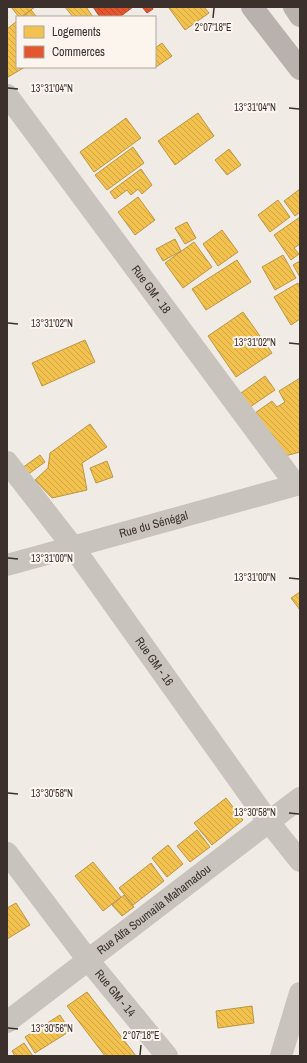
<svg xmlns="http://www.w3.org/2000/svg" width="307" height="1063" font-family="'Archivo Narrow',sans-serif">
	<defs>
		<pattern id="homes-back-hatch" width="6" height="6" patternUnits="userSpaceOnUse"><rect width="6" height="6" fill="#f2c14e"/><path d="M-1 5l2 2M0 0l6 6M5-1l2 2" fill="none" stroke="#d0a644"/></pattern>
		<pattern id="shops-back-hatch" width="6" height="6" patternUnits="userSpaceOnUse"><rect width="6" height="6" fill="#e4572e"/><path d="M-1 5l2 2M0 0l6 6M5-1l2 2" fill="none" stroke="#ba4827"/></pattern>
	</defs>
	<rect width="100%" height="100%" fill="#f0ebe5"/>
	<!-- homes -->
	<g fill="url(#homes-back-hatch)" stroke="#bb9644">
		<path d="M 11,7 L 35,7 L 21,17 L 19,17 Z"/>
		<path d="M 65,7 L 86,7 L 93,17 L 73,17 Z"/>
		<path d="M 170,7 L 204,7 L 209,13 L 185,30 L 169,8 Z"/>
		<path d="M 31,10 L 37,17 L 22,17 Z"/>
		<path d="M 17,21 L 17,67 L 25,67 L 8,77 L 7,76 L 7,29 Z"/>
		<path d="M 162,43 L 172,56 L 156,67 L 155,65 L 155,48 Z"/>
		<path d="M 198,113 L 214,136 L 175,165 L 158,141 Z"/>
		<path d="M 126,118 L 141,138 L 94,172 L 80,152 Z"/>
		<path d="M 133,147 L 144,163 L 107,190 L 95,175 Z"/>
		<path d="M 229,149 L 241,165 L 227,175 L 215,160 Z"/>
		<path d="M 141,169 L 152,185 L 142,194 L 138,189 L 131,195 L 127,190 L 115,199 L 110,192 Z"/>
		<path d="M 300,189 L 300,212 L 295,216 L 284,201 Z"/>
		<path d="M 138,197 L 155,220 L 135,235 L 118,212 Z"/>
		<path d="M 278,200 L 290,217 L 270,232 L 258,215 Z"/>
		<path d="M 300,217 L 300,244 L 294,248 L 299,254 L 291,260 L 274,235 Z"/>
		<path d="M 187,222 L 196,238 L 185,244 L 175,228 Z"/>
		<path d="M 222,230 L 238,252 L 218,266 L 203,244 Z"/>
		<path d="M 175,239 L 181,251 L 163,261 L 156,249 Z"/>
		<path d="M 194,242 L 212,267 L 183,288 L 165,263 Z"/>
		<path d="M 283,255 L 296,278 L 275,290 L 262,267 Z"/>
		<path d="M 237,260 L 251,282 L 206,310 L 192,289 Z"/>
		<path d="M 300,261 L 300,277 L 293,265 Z"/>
		<path d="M 298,283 L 300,287 L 300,319 L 291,325 L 274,297 Z"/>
		<path d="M 243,312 L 272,353 L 236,377 L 208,336 Z"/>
		<path d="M 85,340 L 95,362 L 42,386 L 32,363 Z"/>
		<path d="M 265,376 L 275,390 L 250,407 L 241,393 Z"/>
		<path d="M 300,378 L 300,452 L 285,456 L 255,413 L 272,401 L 277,407 L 285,402 L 279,391 Z"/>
		<path d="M 90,424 L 107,447 L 82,463 L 87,490 L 52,498 L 35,480 L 48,468 L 50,453 Z"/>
		<path d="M 40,455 L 45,462 L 27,475 L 22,468 Z"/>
		<path d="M 107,461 L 113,477 L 96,483 L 90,468 Z"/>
		<path d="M 300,592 L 300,610 L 291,598 Z"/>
		<path d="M 226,798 L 243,820 L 212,845 L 194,823 Z"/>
		<path d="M 197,830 L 210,847 L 190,862 L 177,846 Z"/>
		<path d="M 168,845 L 183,864 L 167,877 L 152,858 Z"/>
		<path d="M 93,862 L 121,897 L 103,911 L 75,876 Z"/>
		<path d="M 151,863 L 164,881 L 133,905 L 119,888 Z"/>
		<path d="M 124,895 L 134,907 L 122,916 L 112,905 Z"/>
		<path d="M 16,903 L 30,925 L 7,939 L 7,908 Z"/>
		<path d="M 87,992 L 136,1056 L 105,1056 L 67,1006 Z"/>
		<path d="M 252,1006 L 254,1023 L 218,1028 L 216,1011 Z"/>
		<path d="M 60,1015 L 70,1031 L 35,1053 L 25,1037 Z"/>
		<path d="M 24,1043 L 33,1056 L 15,1056 L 12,1051 Z"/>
	</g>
	<!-- shops -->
	<g fill="url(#shops-back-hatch)" stroke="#b14b2d">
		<path d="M 93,7 L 133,7 L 121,16 L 122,17 L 100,17 Z"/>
		<path d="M 142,7 L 152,7 L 153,9 L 147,13 Z"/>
	</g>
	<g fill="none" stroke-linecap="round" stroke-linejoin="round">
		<!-- minor -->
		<g stroke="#c9c3be" stroke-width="22">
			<path id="s1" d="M 7,95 L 296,485"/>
			<path id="s2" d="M 7,462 L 73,547 L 268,821 L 300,861"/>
			<path id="s3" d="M 7,565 L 300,484"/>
			<path id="s4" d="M 7,853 L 88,960 L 167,1056"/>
			<path id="s5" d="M 7,1022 L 300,798"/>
			<path d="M 281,1056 L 300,993"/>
		</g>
		<!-- major -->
		<g stroke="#b8b1ad" stroke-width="22">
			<path d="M 252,7 L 300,69"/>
			<path d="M 294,7 L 300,16"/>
		</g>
	</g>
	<!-- ticks -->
	<path fill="none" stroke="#3b302b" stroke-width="1.5" d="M 213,18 L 214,8M 8,88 L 18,89M 289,108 L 299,109M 8,323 L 18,324M 289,343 L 299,344M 8,558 L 18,559M 289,578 L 299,579M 8,793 L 18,794M 289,813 L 299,814M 8,1028 L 18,1029M 140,1055 L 141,1045"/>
	<g text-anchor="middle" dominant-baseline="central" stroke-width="4" stroke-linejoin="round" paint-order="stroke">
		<!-- street labels -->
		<g font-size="12" fill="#3b302b" stroke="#fbf5ee">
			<text stroke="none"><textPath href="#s1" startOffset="242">Rue GM - 18</textPath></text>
			<text stroke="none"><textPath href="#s3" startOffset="152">Rue du Sénégal</textPath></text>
			<text stroke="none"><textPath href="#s2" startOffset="248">Rue GM - 16</textPath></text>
			<text stroke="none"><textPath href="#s5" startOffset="185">Rue Alfa Soumaila Mahamadou</textPath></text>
			<text stroke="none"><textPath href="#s4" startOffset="177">Rue GM - 14</textPath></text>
		</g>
	</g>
	<g font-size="10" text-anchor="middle" fill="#3b302b" stroke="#fbf5ee" stroke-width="4" stroke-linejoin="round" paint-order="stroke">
		<text x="213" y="31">2°07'18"E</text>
		<text x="52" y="92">13°31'04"N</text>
		<text x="255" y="111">13°31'04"N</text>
		<text x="52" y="327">13°31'02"N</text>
		<text x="255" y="346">13°31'02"N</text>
		<text x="52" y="562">13°31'00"N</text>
		<text x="255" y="581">13°31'00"N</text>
		<text x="52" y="797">13°30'58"N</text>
		<text x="255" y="816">13°30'58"N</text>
		<text x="52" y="1032">13°30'56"N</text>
		<text x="141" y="1039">2°07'18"E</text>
	</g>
	<!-- border -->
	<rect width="307" height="1063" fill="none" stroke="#3b302b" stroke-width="16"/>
	<!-- legend -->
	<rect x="16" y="16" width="140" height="52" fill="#fbf5ee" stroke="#aea6a0"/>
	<rect x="24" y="26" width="20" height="12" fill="#f2c14e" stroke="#aea6a0"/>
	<text x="52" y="36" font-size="12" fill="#3b302b">Logements</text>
	<rect x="24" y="46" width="20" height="12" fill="#e4572e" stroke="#aea6a0"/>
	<text x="52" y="56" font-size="12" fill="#3b302b">Commerces</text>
</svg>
